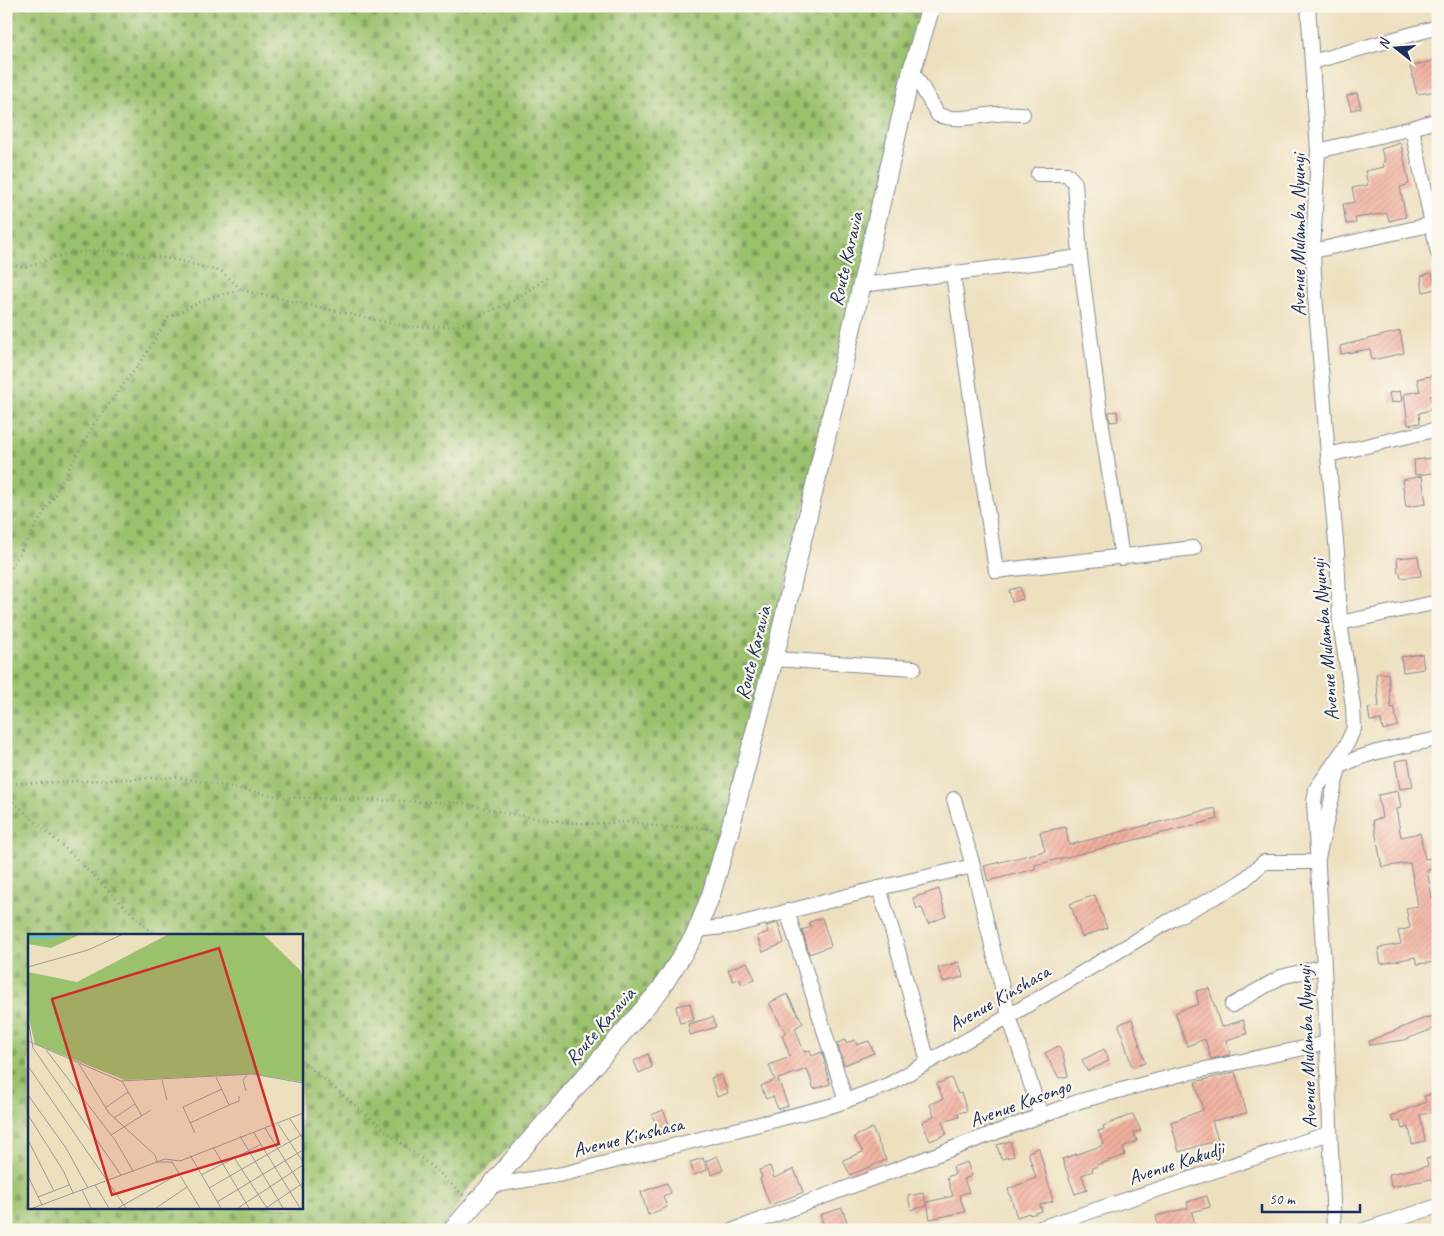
<svg xmlns="http://www.w3.org/2000/svg" width="1444" height="1236" font-family="Caveat,sans-serif">
	<defs>
		<pattern id="cemetery-stones" width="16" height="16" patternUnits="userSpaceOnUse" patternTransform="scale(1.25)"><rect width="16" height="16" fill="#9ac16c"/><path d="M2 7V4a2 2 0 0 1 4 0v3zM10 15v-3a2 2 0 0 1 4 0v3z" fill="#7d9d5c"/></pattern>
		<pattern id="building-hatch" width="6" height="6" patternUnits="userSpaceOnUse" patternTransform="scale(1.25)"><rect width="6" height="6" fill="#f1af9e"/><path d="M-1 1l2-2M0 6l6-6M5 7l2-2" fill="none" stroke="#ce978a"/></pattern>
	</defs>
	<rect width="100%" height="100%" fill="#fbf7ec"/>
	<filter id="ink" filterUnits="userSpaceOnUse"><feTurbulence type="fractalNoise" baseFrequency=".02" numOctaves="2"/><feDisplacementMap in="SourceGraphic" scale="10" xChannelSelector="R" yChannelSelector="G"/><feConvolveMatrix kernelMatrix="1 2 1 2 8 2 1 2 1" color-interpolation-filters="sRGB"/></filter>
	<filter id="wash" filterUnits="userSpaceOnUse"><feTurbulence type="fractalNoise" baseFrequency=".0096" numOctaves="4" result="noise"/><feDisplacementMap in="SourceGraphic" scale="20" xChannelSelector="R" yChannelSelector="G"/><feGaussianBlur stdDeviation="1.12" result="paint"/><feColorMatrix in="noise" values="0 0 0 0 0 0 0 0 0 0 0 0 0 0 0 0 0 1.4 0 .05"/><feComposite in="paint" operator="in"/></filter>
	<g filter="url(#wash)">
		<rect width="100%" height="100%" fill="#ede0bf"/>
		<!-- cemetery -->
		<path fill="url(#cemetery-stones)" stroke="#5a7865" fill-rule="evenodd" d="M 6,6 L 927,6 L 728,816 L 699,910 L 663,974 L 600,1049 L 527,1129 L 467,1189 L 442,1230 L 6,1230 ZM 29,935 L 301,935 L 301,1207 L 29,1207 Z"/>
		<g id="blocks">
			<!-- building -->
			<g fill="url(#building-hatch)">
				<path d="M 1438,59 L 1438,91 L 1417,94 L 1410,67 Z"/>
				<path d="M 1357,93 L 1361,108 L 1351,110 L 1347,96 Z"/>
				<path d="M 1401,143 L 1409,184 L 1400,187 L 1406,217 L 1389,221 L 1387,213 L 1355,218 L 1356,223 L 1346,224 L 1343,204 L 1355,202 L 1352,188 L 1368,185 L 1365,171 L 1384,167 L 1383,162 L 1385,162 L 1381,149 Z"/>
				<path d="M 1432,273 L 1436,289 L 1423,292 L 1421,276 Z"/>
				<path d="M 1400,331 L 1404,353 L 1372,360 L 1370,349 L 1341,354 L 1340,346 Z"/>
				<path d="M 1438,374 L 1438,394 L 1430,396 L 1433,407 L 1430,407 L 1430,410 L 1419,413 L 1420,423 L 1408,425 L 1404,394 L 1420,391 L 1417,379 Z"/>
				<path d="M 1400,391 L 1402,401 L 1391,403 L 1389,393 Z"/>
				<path d="M 1117,411 L 1118,421 L 1110,422 L 1109,412 Z"/>
				<path d="M 1432,458 L 1434,473 L 1415,475 L 1414,460 Z"/>
				<path d="M 1422,476 L 1426,504 L 1406,507 L 1402,480 Z"/>
				<path d="M 1418,556 L 1421,576 L 1401,578 L 1400,573 L 1398,573 L 1397,558 Z"/>
				<path d="M 1020,587 L 1023,599 L 1012,602 L 1009,590 Z"/>
				<path d="M 1422,654 L 1424,669 L 1403,672 L 1401,657 Z"/>
				<path d="M 1388,673 L 1391,708 L 1394,707 L 1398,726 L 1383,730 L 1381,720 L 1370,721 L 1368,708 L 1379,707 L 1376,674 Z"/>
				<path d="M 1408,759 L 1413,787 L 1400,789 L 1395,761 Z"/>
				<path d="M 1398,791 L 1401,808 L 1396,809 L 1401,837 L 1420,833 L 1425,859 L 1438,857 L 1438,868 L 1427,870 L 1432,898 L 1438,897 L 1438,962 L 1417,964 L 1415,957 L 1381,964 L 1378,948 L 1401,944 L 1398,931 L 1410,928 L 1406,908 L 1418,906 L 1410,863 L 1382,867 L 1373,820 L 1382,818 L 1378,795 Z"/>
				<path d="M 1215,808 L 1218,819 L 1035,865 L 1035,869 L 988,881 L 984,866 L 1045,851 L 1040,832 L 1066,827 L 1069,845 Z"/>
				<path d="M 939,889 L 946,916 L 928,924 L 922,908 L 917,909 L 913,898 Z"/>
				<path d="M 1095,895 L 1107,928 L 1082,937 L 1070,904 Z"/>
				<path d="M 822,918 L 831,946 L 809,954 L 802,930 L 811,927 L 809,922 Z"/>
				<path d="M 778,923 L 784,943 L 763,952 L 757,936 L 768,932 L 766,926 Z"/>
				<path d="M 747,962 L 755,979 L 742,985 L 739,978 L 733,981 L 728,970 Z"/>
				<path d="M 959,962 L 963,977 L 943,982 L 938,968 Z"/>
				<path d="M 1209,988 L 1221,1027 L 1243,1020 L 1247,1034 L 1226,1040 L 1230,1055 L 1211,1059 L 1205,1039 L 1187,1046 L 1176,1015 L 1176,1012 L 1199,1004 L 1196,991 Z"/>
				<path d="M 787,994 L 803,1023 L 795,1028 L 804,1052 L 810,1050 L 812,1056 L 822,1052 L 830,1084 L 814,1089 L 807,1069 L 778,1079 L 788,1106 L 778,1109 L 773,1096 L 766,1099 L 761,1086 L 775,1080 L 769,1065 L 790,1057 L 782,1035 L 786,1033 L 769,1003 Z"/>
				<path d="M 690,1003 L 694,1020 L 680,1023 L 676,1006 Z"/>
				<path d="M 1438,1016 L 1438,1027 L 1404,1040 L 1370,1045 L 1369,1041 L 1423,1019 L 1423,1018 Z"/>
				<path d="M 713,1017 L 716,1027 L 690,1035 L 688,1024 Z"/>
				<path d="M 1132,1019 L 1145,1063 L 1132,1067 L 1119,1025 L 1120,1024 Z"/>
				<path d="M 845,1040 L 846,1043 L 855,1040 L 857,1045 L 869,1041 L 874,1053 L 844,1065 L 837,1043 Z"/>
				<path d="M 1058,1046 L 1063,1055 L 1068,1076 L 1059,1078 L 1045,1053 Z"/>
				<path d="M 1104,1049 L 1109,1061 L 1087,1071 L 1082,1060 Z"/>
				<path d="M 648,1054 L 652,1067 L 639,1073 L 634,1061 Z"/>
				<path d="M 1235,1072 L 1247,1113 L 1212,1121 L 1218,1140 L 1179,1152 L 1171,1122 L 1203,1110 L 1195,1082 Z"/>
				<path d="M 721,1075 L 728,1093 L 717,1097 L 711,1078 Z"/>
				<path d="M 951,1078 L 958,1094 L 961,1093 L 967,1111 L 958,1113 L 959,1117 L 942,1122 L 947,1134 L 930,1141 L 922,1122 L 934,1116 L 930,1104 L 943,1099 L 937,1084 Z"/>
				<path d="M 1438,1092 L 1438,1111 L 1420,1115 L 1425,1141 L 1412,1144 L 1409,1127 L 1402,1129 L 1400,1121 L 1393,1122 L 1391,1116 L 1426,1102 L 1424,1096 Z"/>
				<path d="M 663,1110 L 669,1124 L 658,1129 L 652,1115 Z"/>
				<path d="M 1133,1114 L 1141,1131 L 1134,1132 L 1137,1141 L 1123,1147 L 1125,1155 L 1097,1165 L 1097,1166 L 1092,1168 L 1093,1171 L 1082,1175 L 1087,1190 L 1075,1194 L 1062,1159 L 1104,1145 L 1098,1131 L 1104,1129 L 1103,1126 Z"/>
				<path d="M 872,1128 L 886,1160 L 850,1175 L 843,1160 L 863,1152 L 854,1137 Z"/>
				<path d="M 1010,1141 L 1014,1156 L 1001,1159 L 997,1145 Z"/>
				<path d="M 1039,1148 L 1053,1201 L 1040,1205 L 1042,1211 L 1030,1215 L 1029,1213 L 1017,1217 L 1008,1189 L 1036,1178 L 1028,1152 Z"/>
				<path d="M 717,1156 L 723,1170 L 712,1175 L 706,1161 Z"/>
				<path d="M 1438,1156 L 1438,1189 L 1435,1190 L 1432,1179 L 1391,1187 L 1389,1174 L 1428,1166 L 1426,1159 Z"/>
				<path d="M 703,1158 L 707,1170 L 694,1175 L 690,1162 Z"/>
				<path d="M 967,1162 L 972,1176 L 964,1179 L 969,1192 L 959,1195 L 965,1212 L 930,1219 L 927,1202 L 953,1196 L 947,1177 L 955,1174 L 953,1167 Z"/>
				<path d="M 770,1166 L 774,1178 L 794,1169 L 803,1192 L 770,1205 L 760,1179 L 762,1178 L 759,1170 Z"/>
				<path d="M 667,1183 L 671,1193 L 663,1196 L 667,1207 L 648,1215 L 641,1192 Z"/>
				<path d="M 923,1193 L 927,1206 L 911,1210 L 908,1196 Z"/>
				<path d="M 1207,1196 L 1210,1207 L 1192,1212 L 1195,1225 L 1178,1230 L 1159,1230 L 1156,1216 L 1188,1208 L 1187,1202 Z"/>
				<path d="M 842,1208 L 847,1222 L 825,1229 L 820,1215 Z"/>
			</g>
		</g>
	</g>
	<g filter="url(#ink)">
		<use href="#blocks" fill-opacity="0" stroke="#84888e" stroke-width="1"/>
		<g fill="none" stroke-linecap="round" stroke-linejoin="round">
			<defs>
				<g id="minor">
					<path d="M 1308,6 L 1318,151 L 1313,251 L 1315,295 L 1328,455 L 1337,553 L 1340,623 L 1353,706 L 1354,728 L 1346,746 L 1316,789 L 1314,802 L 1324,966 L 1334,1230"/>
					<path d="M 1312,62 L 1438,27"/>
					<path d="M 912,70 L 938,115 C 958,122 975,116 996,114 C 1005,113 1014,114 1023,114"/>
					<path d="M 1412,128 L 1438,253"/>
					<path d="M 1318,151 L 1412,128 L 1438,120"/>
					<path d="M 1038,174 L 1067,174 L 1075,183 L 1080,257"/>
					<path d="M 1313,251 L 1438,223"/>
					<path d="M 953,274 L 996,571 L 1194,548"/>
					<path d="M 862,285 L 1080,257 L 1100,413 L 1122,558"/>
					<path d="M 1328,455 L 1438,429"/>
					<path d="M 1340,623 L 1438,602"/>
					<path d="M 774,659 L 914,668"/>
					<path d="M 954,799 L 973,866 L 1009,1016 L 1041,1116"/>
					<path d="M 879,888 L 896,943 L 928,1062"/>
					<path d="M 787,911 L 846,1101"/>
					<path d="M 697,930 L 731,926 L 879,888 L 973,866"/>
					<path d="M 1232,1005 L 1281,977 L 1324,966"/>
					<path d="M 489,1186 L 563,1174 L 834,1105 L 888,1085 L 1009,1016 L 1171,920 L 1228,890 L 1244,880 L 1264,862 L 1317,862 L 1339,767 C 1367,751 1406,746 1438,739"/>
					<path d="M 734,1230 L 1080,1101 L 1178,1075 L 1327,1043"/>
					<path d="M 1034,1230 L 1330,1133"/>
					<path d="M 1364,1230 L 1438,1206"/>
				</g>
				<path id="tertiary" d="M 452,1230 L 660,990 L 695,935 L 711,895 L 729,833 L 779,639 L 912,70 L 931,6"/>
			</defs>
			<!-- minor casing -->
			<use href="#minor" stroke="#84888e" stroke-width="16"/>
			<!-- tertiary casing -->
			<use href="#tertiary" stroke="#84888e" stroke-width="20"/>
			<!-- path -->
			<g stroke="#84888e" stroke-width="2.5" stroke-dasharray="1 4" stroke-linecap="butt">
				<path d="M 6,264 L 27,267 L 64,254 L 102,250 L 177,260 L 222,272 L 242,290"/>
				<path d="M 6,576 L 51,501 L 95,423 L 144,357 L 168,318 L 211,297 L 242,290 L 407,327 L 457,326 L 515,300 L 548,277"/>
				<path d="M 6,784 L 178,777 L 281,797 L 462,803 L 510,814 L 564,822 L 590,824 L 629,822 L 666,827 L 698,827 L 715,830"/>
				<path d="M 6,795 L 70,853 L 154,935"/>
				<path d="M 301,1060 L 386,1131 L 442,1175 L 463,1195"/>
			</g>
			<!-- minor -->
			<use href="#minor" stroke="#fff" stroke-width="14"/>
			<!-- tertiary -->
			<use href="#tertiary" stroke="#fff" stroke-width="18"/>
		</g>
	</g>
	<g text-anchor="middle" dominant-baseline="central" stroke-width="4.5" stroke-linejoin="round" paint-order="stroke">
		<!-- street labels -->
		<g font-size="20" fill="#1b2f5e" stroke="#fbf7ec">
			<text transform="translate(1298 235) rotate(-90)">Avenue Mulamba Nyunyi</text>
			<text transform="translate(846 259) rotate(-77)">Route Karavia</text>
			<text transform="translate(1325 640) rotate(-95)">Avenue Mulamba Nyunyi</text>
			<text transform="translate(753 653) rotate(-76)">Route Karavia</text>
			<text transform="translate(999 998) rotate(-30)">Avenue Kinshasa</text>
			<text transform="translate(600 1026) rotate(-49)">Route Karavia</text>
			<text transform="translate(1307 1047) rotate(-92)">Avenue Mulamba Nyunyi</text>
			<text transform="translate(1020 1103) rotate(-20)">Avenue Kasongo</text>
			<text transform="translate(628 1137) rotate(-14)">Avenue Kinshasa</text>
			<text transform="translate(1176 1163) rotate(-18)">Avenue Kakudji</text>
		</g>
	</g>
	<!-- overview -->
	<g transform="translate(28 934)">
		<rect width="275" height="275" fill="#ede0bf"/>
		<path d="M 0,1 L 51,1 L 23,14 L 0,10 Z" fill="#9ac16c"/>
		<path d="M 139,1 L 236,1 L 272,36 L 275,45 L 275,148 L 225,140 L 97,146 L 7,110 L 0,81 L 0,38 L 49,48 Z" fill="#9ac16c"/>
		<path fill="none" stroke="#5dc7d7" stroke-width="2.5" d="M 0,2 L 15,4 L 34,1"/>
		<path fill="none" stroke="#999998" stroke-width="1" d="M 0,33 L 60,16 L 93,1M 0,85 L 5,114 L 93,241M 0,107 L 93,147 L 225,140 L 275,149M 18,116 L 87,206 L 105,237M 51,130 L 81,179 L 127,221 L 129,228 L 144,228 L 172,274M 0,132 L 98,274M 134,146 L 139,166M 94,147 L 114,182M 218,157 L 215,146 L 219,141M 0,161 L 38,214 L 60,254M 201,171 L 211,167 L 211,162M 77,174 L 100,158M 0,181 L 36,238 L 45,259M 86,184 L 107,170M 262,185 L 275,205M 162,189 L 201,171 L 188,143M 250,190 L 275,228M 237,194 L 275,255M 167,199 L 155,173 L 194,155M 226,199 L 272,274M 83,201 L 123,176M 212,202 L 255,274M 0,206 L 26,257M 185,213 L 221,274M 162,221 L 193,274M 207,225 L 239,274M 173,241 L 232,211M 0,242 L 14,271M 67,251 L 81,274M 181,254 L 275,200M 54,256 L 63,274M 10,263 L 41,251M 189,268 L 275,216M 5,274 L 137,225 L 152,227 L 275,179M 90,274 L 151,240M 128,274 L 159,253M 210,274 L 275,231M 238,274 L 275,249"/>
		<path fill="#d62828" fill-opacity="0.15" stroke="#d62828" stroke-width="2.5" d="M 191,14 L 251,210 L 84,261 L 24,65 Z"/>
		<rect width="275" height="275" fill="none" stroke="#1b2f5e" stroke-width="2.5"/>
	</g>
	<!-- margin -->
	<rect width="1444" height="1236" fill="none" stroke="#fbf7ec" stroke-width="25"/>
	<!-- north arrow -->
	<g transform="translate(1396 48) rotate(287)" stroke="#fbf7ec" stroke-width="4" paint-order="stroke">
	<path d="M0-4L9 19L0 12L-9 19Z" fill="#1b2f5e"/>
	<text y="-8" font-size="14" font-weight="bold" text-anchor="middle" fill="#1b2f5e">N</text>
	</g>
	<!-- scale -->
	<path d="M1262 1204v8h98v-8" fill="none" stroke="#1b2f5e" stroke-width="2.5"/>
	<text x="1269" y="1204" font-size="15" fill="#1b2f5e" stroke="#fbf7ec" stroke-width="4" paint-order="stroke">50 m</text>
</svg>
